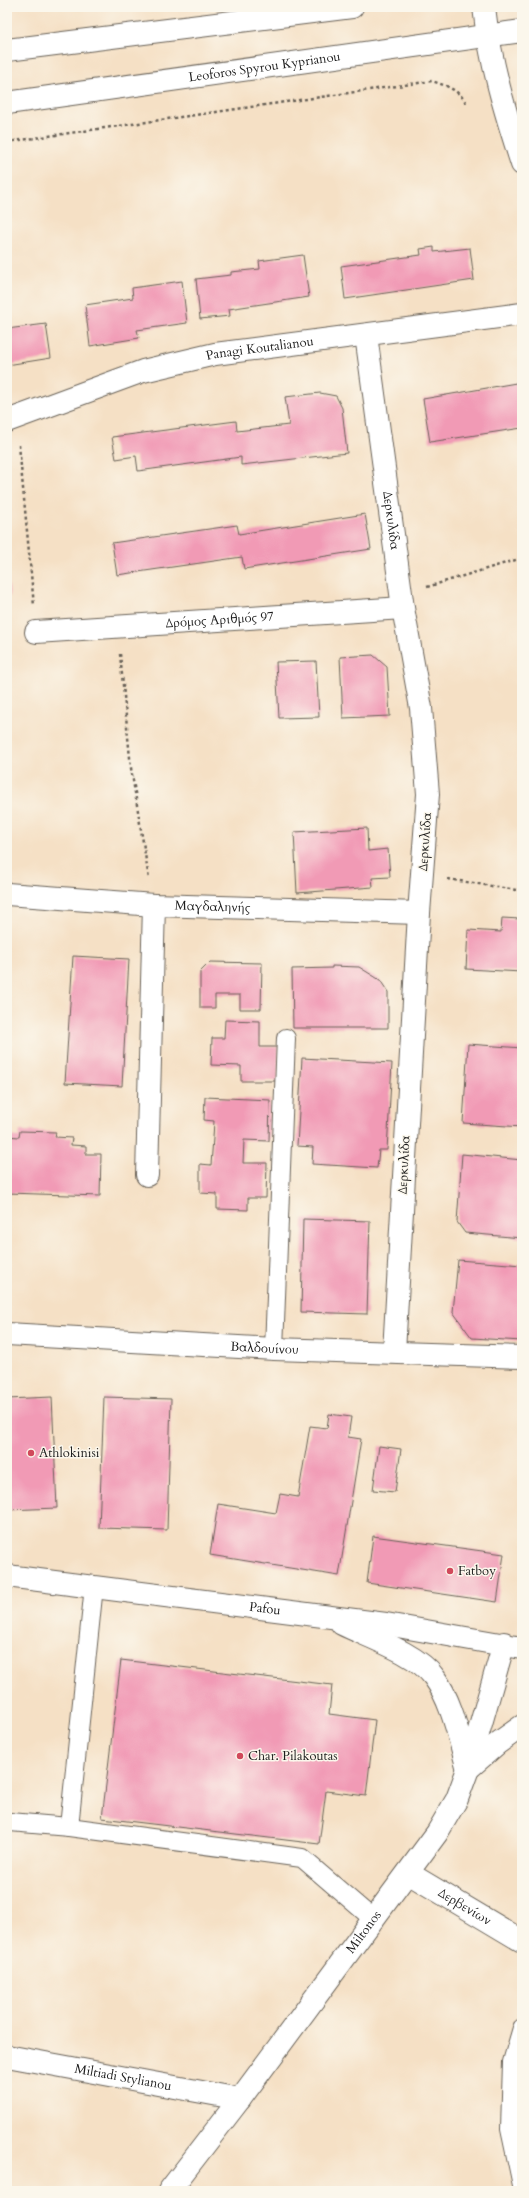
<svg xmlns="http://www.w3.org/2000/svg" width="529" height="2198" font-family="Cardo,serif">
	<rect width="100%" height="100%" fill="#fbf7ec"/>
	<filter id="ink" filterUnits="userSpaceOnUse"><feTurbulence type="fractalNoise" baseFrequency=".025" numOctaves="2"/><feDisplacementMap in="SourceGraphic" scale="8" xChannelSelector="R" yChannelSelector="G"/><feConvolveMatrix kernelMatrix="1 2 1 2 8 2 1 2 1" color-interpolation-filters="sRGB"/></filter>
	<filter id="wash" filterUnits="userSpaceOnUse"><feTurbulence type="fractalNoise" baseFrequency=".012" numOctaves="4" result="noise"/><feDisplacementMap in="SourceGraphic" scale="16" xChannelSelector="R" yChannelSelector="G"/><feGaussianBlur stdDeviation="0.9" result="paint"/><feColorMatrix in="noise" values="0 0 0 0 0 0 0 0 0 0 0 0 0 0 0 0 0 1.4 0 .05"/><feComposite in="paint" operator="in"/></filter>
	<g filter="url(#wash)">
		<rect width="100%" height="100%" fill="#f5e0c5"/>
		<g id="blocks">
			<!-- building -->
			<g fill="#f19ab5">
				<path d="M 434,247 L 434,252 L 470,248 L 474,280 L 345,299 L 341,266 L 421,255 L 420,249 Z"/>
				<path d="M 303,255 L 309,297 L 235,308 L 229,309 L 230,316 L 200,319 L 196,279 L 231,275 L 231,272 L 260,269 L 259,261 Z"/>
				<path d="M 182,281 L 187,323 L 137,330 L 139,338 L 90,346 L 85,305 L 133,298 L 132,288 Z"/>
				<path d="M 46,324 L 51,358 L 7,365 L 7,329 Z"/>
				<path d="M 522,382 L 522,428 L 430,442 L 423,399 Z"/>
				<path d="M 320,393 L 336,396 L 342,408 L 347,453 L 241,465 L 241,457 L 138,471 L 136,456 L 116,459 L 112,437 L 236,421 L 237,431 L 289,425 L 285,397 Z"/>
				<path d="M 365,514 L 371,549 L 244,569 L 242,557 L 117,575 L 112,543 L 237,525 L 239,534 Z"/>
				<path d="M 7,573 L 10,596 L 7,596 Z"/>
				<path d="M 373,655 L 387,667 L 390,716 L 343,718 L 340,657 Z"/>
				<path d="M 316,661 L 319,717 L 279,718 L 276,662 Z"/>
				<path d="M 367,828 L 368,851 L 388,849 L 390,877 L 372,878 L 373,887 L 297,893 L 294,832 Z"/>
				<path d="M 502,918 L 520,919 L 519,931 L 522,931 L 522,972 L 466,969 L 468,930 L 501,932 Z"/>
				<path d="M 73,956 L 129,959 L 122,1086 L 65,1083 Z"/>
				<path d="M 210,962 L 262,963 L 261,1009 L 240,1009 L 240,995 L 215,995 L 215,1008 L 200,1008 L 200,972 Z"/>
				<path d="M 332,966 L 359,967 L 380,980 L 388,992 L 388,1028 L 293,1028 L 292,969 L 332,968 Z"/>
				<path d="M 225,1020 L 260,1021 L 260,1047 L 279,1047 L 278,1081 L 241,1081 L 241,1066 L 211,1065 L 212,1038 L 224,1038 Z"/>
				<path d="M 468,1044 L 522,1048 L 522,1127 L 463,1123 Z"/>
				<path d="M 302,1058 L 392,1063 L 387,1150 L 379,1150 L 377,1168 L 312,1164 L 313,1147 L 297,1146 Z"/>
				<path d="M 205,1097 L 270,1100 L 269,1141 L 244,1140 L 243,1163 L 267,1163 L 266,1198 L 248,1198 L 248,1210 L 217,1209 L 217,1194 L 200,1193 L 200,1164 L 211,1165 L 213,1138 L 214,1121 L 204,1120 Z"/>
				<path d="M 20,1131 L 56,1132 L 55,1137 L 72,1138 L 71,1145 L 86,1146 L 86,1154 L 101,1154 L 100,1196 L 7,1193 L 7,1136 L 19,1137 Z"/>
				<path d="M 462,1154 L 522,1160 L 522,1238 L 465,1233 L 457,1222 Z"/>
				<path d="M 303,1219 L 370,1221 L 367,1314 L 301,1312 Z"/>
				<path d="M 458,1260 L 522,1265 L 522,1341 L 472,1338 L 453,1312 Z"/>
				<path d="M 52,1397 L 57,1508 L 7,1510 L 7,1399 Z"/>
				<path d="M 104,1397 L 171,1399 L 167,1530 L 99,1528 Z"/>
				<path d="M 329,1414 L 351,1417 L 348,1437 L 361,1439 L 339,1576 L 210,1555 L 218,1504 L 276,1513 L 280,1494 L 298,1497 L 310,1426 L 327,1428 Z"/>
				<path d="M 379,1446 L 401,1449 L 395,1492 L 373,1490 Z"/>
				<path d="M 373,1536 L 504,1554 L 497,1602 L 367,1583 Z"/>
				<path d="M 121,1660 L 332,1685 L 329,1714 L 375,1720 L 366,1796 L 326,1791 L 319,1844 L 102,1818 Z"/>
			</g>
		</g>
	</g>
	<g filter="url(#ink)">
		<use href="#blocks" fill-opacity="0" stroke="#686157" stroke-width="1"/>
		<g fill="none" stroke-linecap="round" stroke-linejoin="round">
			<defs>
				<g id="service">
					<path d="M 274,1349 L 286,1038"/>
					<path d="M 10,1822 L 69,1827 L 302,1858 L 373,1919"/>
					<path d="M 69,1827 L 94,1586"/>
					<path d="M 522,2028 L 512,2062 L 510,2129 L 522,2185"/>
				</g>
				<g id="minor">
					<path d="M 484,7 C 490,62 505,112 522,164"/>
					<path id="s1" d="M 366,335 L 403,608 L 421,708 L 428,794 L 419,913 L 394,1352"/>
					<path id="s2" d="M 7,421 L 143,371 L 215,354 L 522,314"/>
					<path id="s3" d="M 36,632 L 403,608"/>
					<path id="s4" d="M 7,894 L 154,905 L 419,913"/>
					<path d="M 147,1175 L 154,905"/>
					<path id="s5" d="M 7,1334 L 274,1349 L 522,1357"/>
					<path id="s6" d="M 408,1873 L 522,1941"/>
					<path id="s7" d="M 7,2056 L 240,2099"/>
				</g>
				<g id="tertiary">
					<path id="s8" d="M 169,2191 L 240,2099 L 437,1833 L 457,1799 L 468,1769 L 504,1643"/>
				</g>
				<g id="secondary">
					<path id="s9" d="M 7,1576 L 386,1624 L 522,1648"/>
					<path d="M 342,1624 C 368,1637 417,1653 434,1677 C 453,1703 459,1739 468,1769 L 498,1743 L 522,1726"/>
				</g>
				<g id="primary">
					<path d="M 7,50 L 352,7"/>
					<path id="s10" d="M 7,103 L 522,31"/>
				</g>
			</defs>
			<!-- service casing -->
			<use href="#service" stroke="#686157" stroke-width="20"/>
			<!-- minor casing -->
			<use href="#minor" stroke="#686157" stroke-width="24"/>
			<!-- tertiary casing -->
			<use href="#tertiary" stroke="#686157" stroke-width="24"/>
			<!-- secondary casing -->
			<use href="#secondary" stroke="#686157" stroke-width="24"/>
			<!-- primary casing -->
			<use href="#primary" stroke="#686157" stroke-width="24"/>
			<!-- path -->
			<g stroke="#686157" stroke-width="2.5" stroke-dasharray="3 3" stroke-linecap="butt">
				<path d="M 7,142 L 432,81 C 447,86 460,90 467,105"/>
				<path d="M 19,445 L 34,606"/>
				<path d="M 427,587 L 522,558"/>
				<path d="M 120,654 L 131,768 L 149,879"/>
				<path d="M 448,879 L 522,891"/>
			</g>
			<!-- service -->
			<use href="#service" stroke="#fff" stroke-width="18"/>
			<!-- minor -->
			<use href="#minor" stroke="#fff" stroke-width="22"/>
			<!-- tertiary -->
			<use href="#tertiary" stroke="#fff" stroke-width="22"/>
			<!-- secondary -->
			<use href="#secondary" stroke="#fff" stroke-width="22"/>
			<!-- primary -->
			<use href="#primary" stroke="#fff" stroke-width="22"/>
		</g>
	</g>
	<!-- markers -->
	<g fill="#d1495b" stroke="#fbf7ec" stroke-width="1.5">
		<circle cx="31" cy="1453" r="4"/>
		<circle cx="450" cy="1571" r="4"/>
		<circle cx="240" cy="1756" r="4"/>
	</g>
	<g text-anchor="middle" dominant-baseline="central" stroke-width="3" stroke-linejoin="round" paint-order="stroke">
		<!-- street labels -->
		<g font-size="13" fill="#1c1c1c" stroke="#fbf7ec">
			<text stroke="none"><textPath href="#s10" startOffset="260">Leoforos Spyrou Kyprianou</textPath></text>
			<text stroke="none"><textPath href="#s2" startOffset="264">Panagi Koutalianou</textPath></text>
			<text stroke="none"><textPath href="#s1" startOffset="187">Δερκυλίδα</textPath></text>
			<text stroke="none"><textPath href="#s3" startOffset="184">Δρόμος Αριθμός 97</textPath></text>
			<text transform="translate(425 842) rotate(-86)">Δερκυλίδα</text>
			<text stroke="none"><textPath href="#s4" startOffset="206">Μαγδαληνής</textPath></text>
			<text transform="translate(404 1165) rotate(-87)">Δερκυλίδα</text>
			<text stroke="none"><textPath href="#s5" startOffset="258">Βαλδουίνου</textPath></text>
			<text stroke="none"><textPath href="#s9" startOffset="260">Pafou</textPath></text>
			<text stroke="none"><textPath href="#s6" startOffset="66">Δερβενίων</textPath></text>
			<text stroke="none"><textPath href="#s8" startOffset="324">Miltonos</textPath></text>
			<text stroke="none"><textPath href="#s7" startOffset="118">Miltiadi Stylianou</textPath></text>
		</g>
		<!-- poi labels -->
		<g font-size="13" fill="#1c1c1c" stroke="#fbf7ec" text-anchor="start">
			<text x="39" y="1453">Athlokinisi</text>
			<text x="458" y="1571">Fatboy</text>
			<text x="248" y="1756">Char. Pilakoutas</text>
		</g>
	</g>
	<!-- margin -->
	<rect width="529" height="2198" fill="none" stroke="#fbf7ec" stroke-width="24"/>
</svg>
